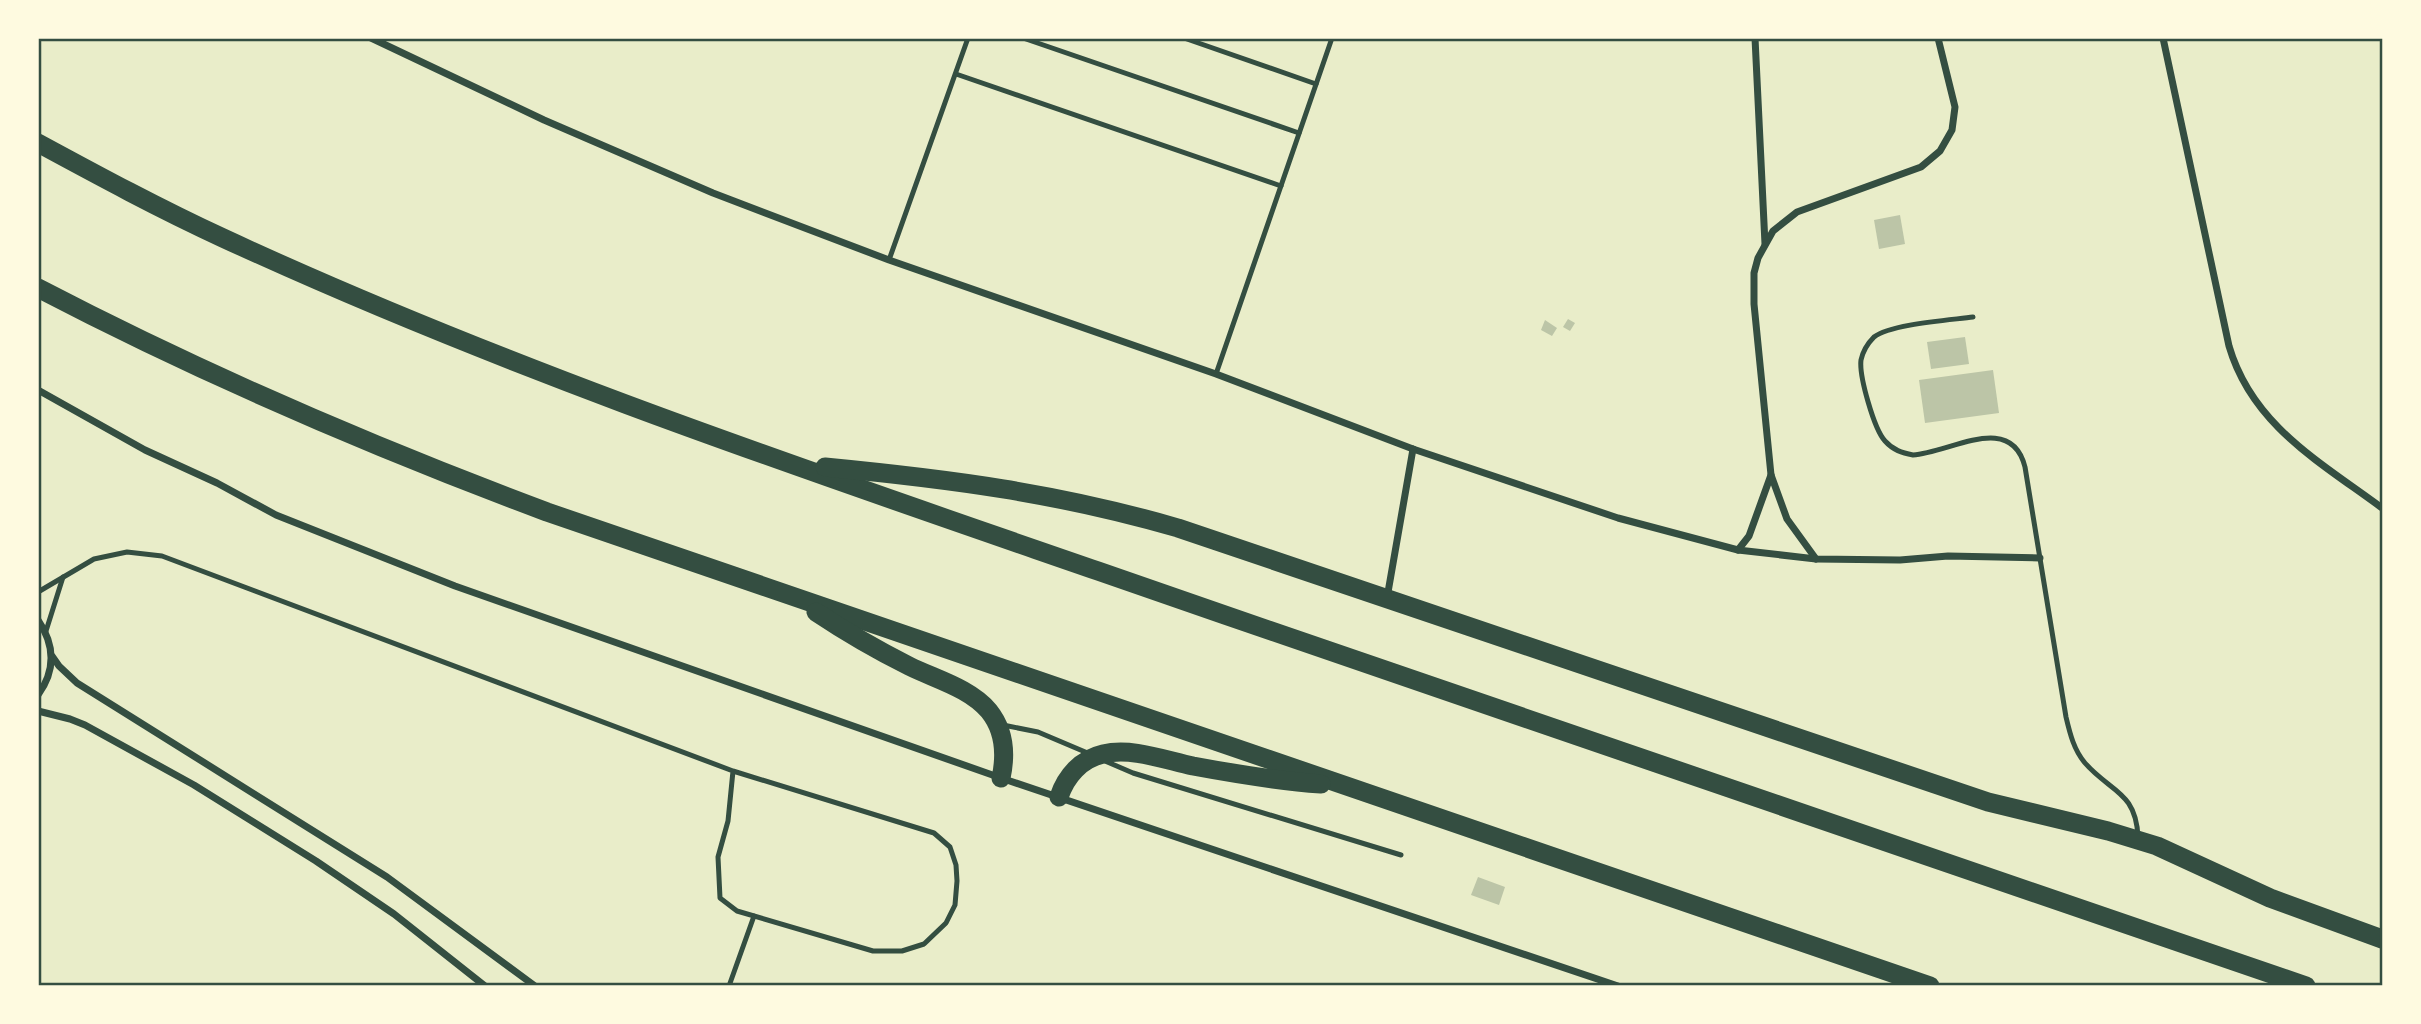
<svg xmlns="http://www.w3.org/2000/svg" width="2421" height="1024" font-family="Mulish,sans-serif">
	<rect width="100%" height="100%" fill="#e9edc9"/>
	<!-- building -->
	<g fill="#bcc5a7">
		<path d="M 1900,215 L 1905,244 L 1879,249 L 1874,220 Z"/>
		<path d="M 1568,319 L 1575,323 L 1570,331 L 1563,327 Z"/>
		<path d="M 1545,320 L 1557,328 L 1552,336 L 1541,330 Z"/>
		<path d="M 1965,337 L 1969,364 L 1931,369 L 1927,342 Z"/>
		<path d="M 1993,370 L 1999,413 L 1925,423 L 1919,380 Z"/>
		<path d="M 1478,877 L 1505,887 L 1499,905 L 1471,895 Z"/>
	</g>
	<g fill="none" stroke-linecap="round" stroke-linejoin="round">
		<!-- service -->
		<g stroke="#344e41" stroke-width="5">
			<path d="M 1023,38 L 1299,133"/>
			<path d="M 1184,38 L 1316,84"/>
			<path d="M 956,74 L 1281,186"/>
			<path d="M 889,260 L 968,38"/>
			<path d="M 1973,317 C 1951,320 1890,324 1874,337 C 1868,343 1863,351 1861,360 C 1859,376 1874,429 1885,441 C 1893,450 1902,453 1913,455 C 1950,453 2011,411 2025,467 L 2066,717 C 2070,734 2074,750 2085,763 C 2110,792 2136,791 2138,837"/>
			<path d="M 1216,374 L 1332,38"/>
			<path d="M 38,592 L 94,559 L 127,552 L 162,556 L 733,771 L 934,833 L 950,847 L 956,865 L 957,881 L 955,905 L 946,923 L 924,944 L 902,951 L 873,951 L 737,911 L 720,898 L 718,857 L 728,821 L 733,771"/>
			<path d="M 46,631 L 63,577"/>
			<path d="M 1003,725 L 1038,732 L 1090,754"/>
			<path d="M 1105,761 L 1133,773 L 1401,855"/>
			<path d="M 729,986 L 754,916"/>
		</g>
		<!-- minor -->
		<g stroke="#344e41" stroke-width="7">
			<path d="M 371,38 L 544,120 L 713,193 L 889,260 L 1216,374 L 1413,449 L 1618,518 L 1738,550 L 1816,559 L 1900,560 L 1948,556 L 2040,558"/>
			<path d="M 1755,38 L 1765,244"/>
			<path d="M 2163,38 L 2229,346 C 2252,425 2320,462 2382,508"/>
			<path d="M 38,390 L 145,450 L 217,483 L 276,515 L 455,586 L 1001,778 L 1618,986"/>
			<path d="M 1738,550 L 1749,536 L 1771,475"/>
			<path d="M 1816,559 L 1787,519 L 1771,475 L 1754,304 L 1754,273 L 1758,258 L 1773,231 L 1797,212 L 1921,167 L 1940,151 L 1952,130 L 1955,107 L 1938,38"/>
			<path d="M 1387,598 L 1413,449"/>
			<path d="M 38,620 C 55,645 56,670 38,695"/>
			<path d="M 52,656 L 59,666 L 77,683 L 387,877 L 535,986"/>
			<path d="M 38,711 L 70,719 L 85,725 L 194,785 L 316,861 L 394,914 L 485,986"/>
		</g>
		<!-- motorway -->
		<g stroke="#344e41" stroke-width="19">
			<path d="M 38,143 C 99,176 160,209 223,238 C 506,369 803,469 1098,571 C 1500,711 1903,848 2306,986"/>
			<path d="M 38,288 C 203,374 373,447 547,512 L 1930,986"/>
			<path d="M 825,467 C 949,479 1058,493 1178,528 L 1988,802 L 2108,831 L 2157,846 L 2270,898 L 2382,939"/>
			<path d="M 816,612 C 846,632 877,650 909,666 C 935,679 970,688 989,711 C 1005,731 1006,755 1001,778"/>
			<path d="M 1059,797 C 1066,776 1081,759 1103,754 C 1131,747 1165,760 1193,766 C 1236,774 1278,781 1321,784"/>
		</g>
	</g>
	<!-- border -->
	<rect width="2421" height="1024" fill="none" stroke="#fefae0" stroke-width="80"/>
	<rect x="40" y="40" width="2341" height="944" fill="none" stroke="#344e41" stroke-width="2.5"/>
</svg>
